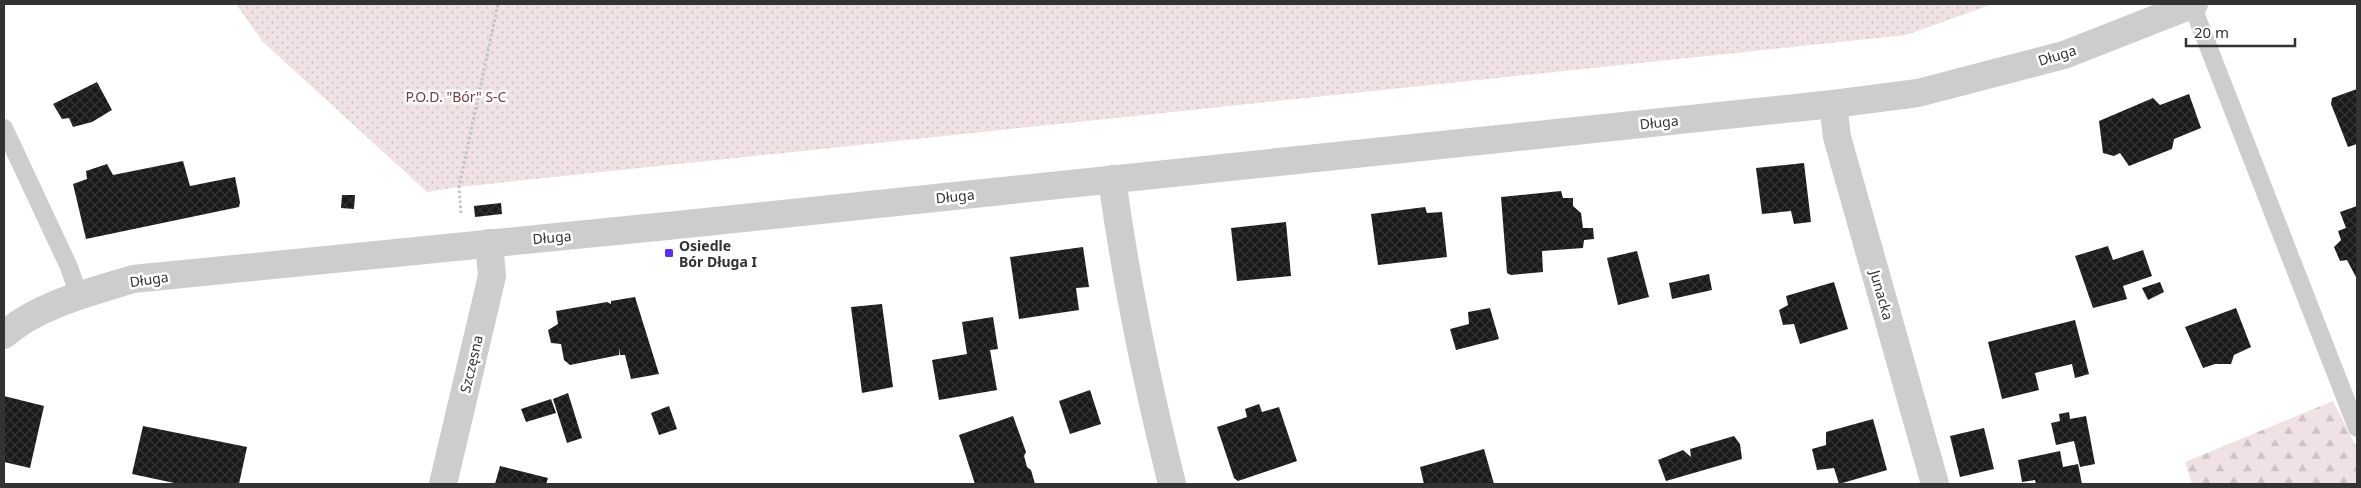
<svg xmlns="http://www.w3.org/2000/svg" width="2361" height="488" font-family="'Noto Sans',sans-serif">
	<defs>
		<pattern id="forest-firs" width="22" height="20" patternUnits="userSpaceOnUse" patternTransform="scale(1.25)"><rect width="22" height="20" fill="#f0e1e4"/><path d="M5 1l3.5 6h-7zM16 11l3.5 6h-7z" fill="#cec2c4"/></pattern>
		<pattern id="garden-dots" width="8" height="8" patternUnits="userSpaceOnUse" patternTransform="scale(1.25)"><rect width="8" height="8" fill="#f0e1e4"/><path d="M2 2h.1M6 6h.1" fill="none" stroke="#cec2c4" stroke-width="1.8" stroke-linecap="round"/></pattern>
		<pattern id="building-cross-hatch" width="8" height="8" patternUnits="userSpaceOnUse" patternTransform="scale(1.25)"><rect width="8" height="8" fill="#1a1a1a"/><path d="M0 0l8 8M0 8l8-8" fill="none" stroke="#333"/></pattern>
	</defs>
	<rect width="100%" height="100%" fill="#fff"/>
	<!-- forest -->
	<path fill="url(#forest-firs)" d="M 2333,401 L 2357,448 L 2357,484 L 2192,484 L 2185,462 Z"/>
	<!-- garden -->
	<path fill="url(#garden-dots)" d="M 236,4 L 1993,4 L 1906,35 L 459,187 L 427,192 L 263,42 Z"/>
	<!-- building -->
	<g fill="url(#building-cross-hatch)">
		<path d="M 97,82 L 112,110 L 92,122 L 73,127 L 69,118 L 62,119 L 53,104 Z"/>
		<path d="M 2357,89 L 2357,144 L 2348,147 L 2331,104 L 2332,98 Z"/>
		<path d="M 2189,94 L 2201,128 L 2174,139 L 2172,149 L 2129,166 L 2120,153 L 2114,156 L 2103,153 L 2099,121 L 2153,98 L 2160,105 Z"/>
		<path d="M 183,161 L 190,186 L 235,177 L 240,202 L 239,207 L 86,239 L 73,184 L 87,179 L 86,171 L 107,164 L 113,175 Z"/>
		<path d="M 1804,163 L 1811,222 L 1794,224 L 1791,211 L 1762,214 L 1756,168 Z"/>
		<path d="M 1561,191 L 1563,198 L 1573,198 L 1573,206 L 1581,213 L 1583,228 L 1593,228 L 1594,239 L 1584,240 L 1583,248 L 1542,251 L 1543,272 L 1511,275 L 1507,273 L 1501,197 Z"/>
		<path d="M 342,195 L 355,195 L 354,209 L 341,208 Z"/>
		<path d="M 501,203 L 502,214 L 475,217 L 474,206 Z"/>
		<path d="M 2357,206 L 2357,279 L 2347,260 L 2340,261 L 2334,247 L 2341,240 L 2338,231 L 2346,228 L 2340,212 Z"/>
		<path d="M 1425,207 L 1427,213 L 1442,212 L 1447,257 L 1378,265 L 1371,214 Z"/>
		<path d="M 1286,222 L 1291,276 L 1237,281 L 1231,228 Z"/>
		<path d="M 2108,246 L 2113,260 L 2143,250 L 2152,276 L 2123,286 L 2127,299 L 2093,308 L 2075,256 Z"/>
		<path d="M 1083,247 L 1089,287 L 1076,288 L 1079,310 L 1019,319 L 1010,257 Z"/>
		<path d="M 1637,251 L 1649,297 L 1618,305 L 1607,258 Z"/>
		<path d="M 1709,274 L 1712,290 L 1672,299 L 1669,283 Z"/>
		<path d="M 1834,282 L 1848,329 L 1800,344 L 1794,324 L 1783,325 L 1779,310 L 1788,305 L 1786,296 Z"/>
		<path d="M 2160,282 L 2164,292 L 2148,300 L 2142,288 Z"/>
		<path d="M 635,297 L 659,374 L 631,379 L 625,355 L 620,355 L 619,348 L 619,355 L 570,365 L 564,360 L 561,344 L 551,343 L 548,330 L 558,324 L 556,311 L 607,302 L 611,304 L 611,301 Z"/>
		<path d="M 882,304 L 893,387 L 862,393 L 851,307 Z"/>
		<path d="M 1490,308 L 1499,339 L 1456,350 L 1450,329 L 1469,324 L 1468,312 Z"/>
		<path d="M 2236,308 L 2251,347 L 2234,355 L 2231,364 L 2215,364 L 2203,368 L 2185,327 Z"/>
		<path d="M 993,317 L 998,349 L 990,350 L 997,390 L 939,400 L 932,360 L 967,354 L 962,322 Z"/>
		<path d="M 2075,320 L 2089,374 L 2075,378 L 2072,364 L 2035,373 L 2039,390 L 2002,399 L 1988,342 Z"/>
		<path d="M 1090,390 L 1101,424 L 1070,434 L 1059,401 Z"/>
		<path d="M 568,393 L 582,438 L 567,443 L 553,399 Z"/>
		<path d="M 4,396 L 44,406 L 30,468 L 4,462 Z"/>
		<path d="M 551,399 L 556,413 L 526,422 L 521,409 Z"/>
		<path d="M 1259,404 L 1262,412 L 1279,407 L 1297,461 L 1238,481 L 1234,478 L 1217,427 L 1247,417 L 1245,409 Z"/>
		<path d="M 669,406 L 677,429 L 659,435 L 651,413 Z"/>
		<path d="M 2069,412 L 2070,419 L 2086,416 L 2095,464 L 2080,467 L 2074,441 L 2056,445 L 2051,423 L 2060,421 L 2059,414 Z"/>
		<path d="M 1013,416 L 1026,452 L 1024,456 L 1027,467 L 1031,470 L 1035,484 L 975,484 L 959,435 Z"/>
		<path d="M 1873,419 L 1887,470 L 1839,484 L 1834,468 L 1817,470 L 1812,449 L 1826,445 L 1826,432 Z"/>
		<path d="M 143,426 L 247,447 L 239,484 L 179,484 L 132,474 Z"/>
		<path d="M 1984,428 L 1994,469 L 1960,477 L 1950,436 Z"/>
		<path d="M 1734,436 L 1740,444 L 1742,459 L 1666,481 L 1658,460 L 1683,450 L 1691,457 L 1690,449 Z"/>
		<path d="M 1484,449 L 1494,484 L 1424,484 L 1420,467 Z"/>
		<path d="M 2060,451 L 2063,467 L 2078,464 L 2082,484 L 2036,484 L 2035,480 L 2022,482 L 2018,460 Z"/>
		<path d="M 500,466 L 548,478 L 546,484 L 495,484 Z"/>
	</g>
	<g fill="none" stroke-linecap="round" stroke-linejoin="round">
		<!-- path -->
		<path stroke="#c3c3c3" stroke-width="3" stroke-dasharray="2.5 2.5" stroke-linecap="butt" d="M 461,213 L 459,187 L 498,4"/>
		<!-- service -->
		<g stroke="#cdcdcd" stroke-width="18">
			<path d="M 2192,5 L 2357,428"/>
			<path d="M 4,128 L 69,267 L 79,296"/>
		</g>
		<!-- minor -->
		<g stroke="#cdcdcd" stroke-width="28">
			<path d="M 1833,104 L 1837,137 L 1935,484"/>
			<path d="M 1112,179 C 1126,282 1147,383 1172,484"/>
			<path d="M 4,335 C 37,305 91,292 133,279 L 677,225 L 1833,104 L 1918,93 L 2064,55 L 2194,4"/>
			<path d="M 443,484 L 492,276 L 489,243"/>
		</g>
	</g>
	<!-- markers -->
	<rect fill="#5e2df2" stroke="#fff" stroke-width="2" x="664" y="248" width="10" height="10" rx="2.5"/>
	<g text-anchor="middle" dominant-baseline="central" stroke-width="5" stroke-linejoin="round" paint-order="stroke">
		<!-- street labels -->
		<g font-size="14" fill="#333" stroke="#fff">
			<text transform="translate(2057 55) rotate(-17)">Długa</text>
			<text transform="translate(1659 122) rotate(-6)">Długa</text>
			<text transform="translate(955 196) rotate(-6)">Długa</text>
			<text transform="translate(552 237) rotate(-5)">Długa</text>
			<text transform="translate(149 279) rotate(-8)">Długa</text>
			<text transform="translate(1882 295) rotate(74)">Junacka</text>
			<text transform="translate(471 364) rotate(-77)">Szczęsna</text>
		</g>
		<!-- park labels -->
		<g font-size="14" fill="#733c44" stroke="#fff">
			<text x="456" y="96">P.O.D. "Bór" S-C</text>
		</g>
		<!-- poi labels -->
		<g font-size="14" font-weight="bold" fill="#333" stroke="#fff" text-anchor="start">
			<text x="679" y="245">Osiedle<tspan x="679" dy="16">Bór Długa I</tspan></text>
		</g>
	</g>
	<!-- border -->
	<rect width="2361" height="488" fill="none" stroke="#333333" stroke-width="10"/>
	<!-- scale -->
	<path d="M2186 38v8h109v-8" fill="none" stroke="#333333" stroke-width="2.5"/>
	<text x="2194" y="38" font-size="15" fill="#333333" stroke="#ffffff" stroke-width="4" paint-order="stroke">20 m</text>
</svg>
